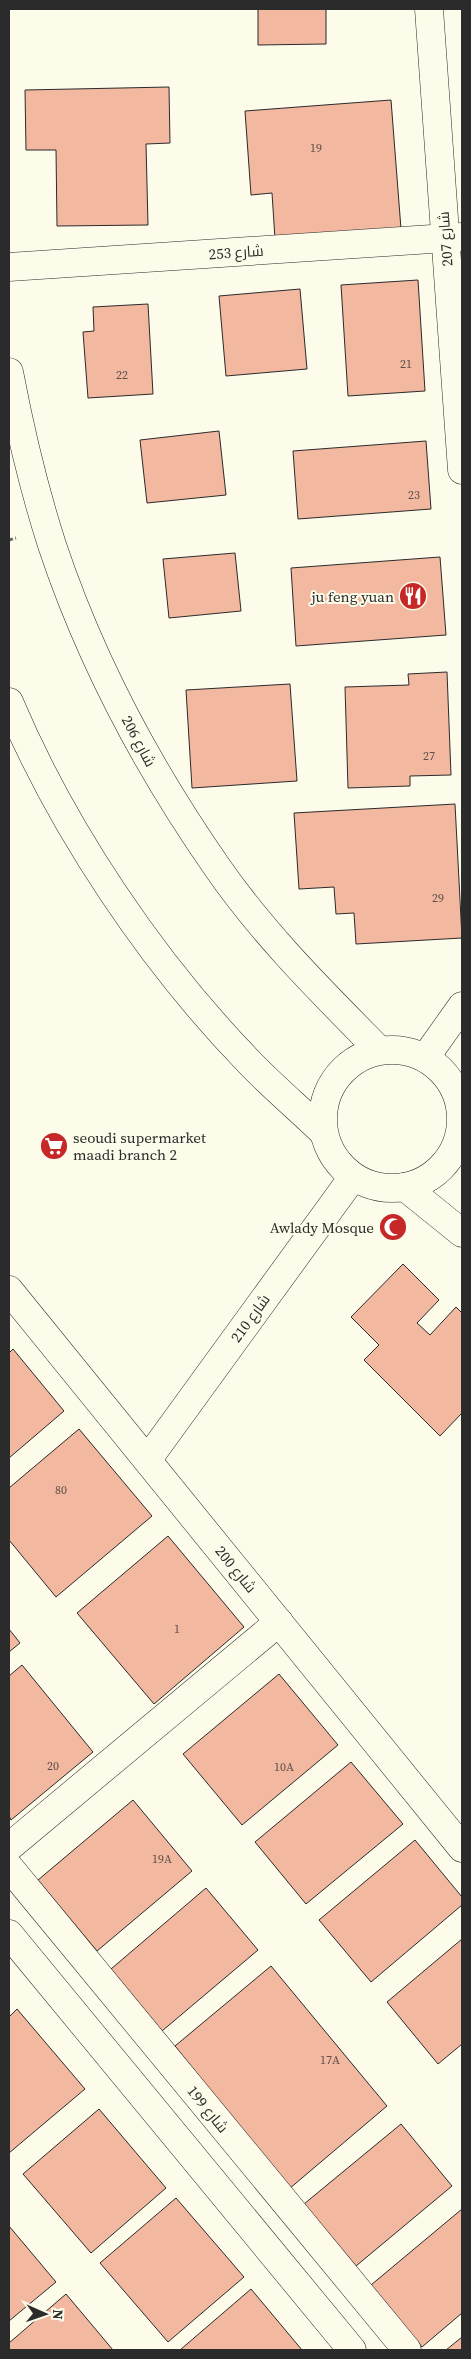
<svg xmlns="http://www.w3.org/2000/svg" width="471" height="2359" font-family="'Source Serif 4',Cairo,serif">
	<rect width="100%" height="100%" fill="#fdfbea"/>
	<!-- building -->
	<g fill="#f2b8a0" stroke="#2b2b2b">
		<path d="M 258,9 L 326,9 L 326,44 L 258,45 Z"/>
		<path d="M 169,87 L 170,143 L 146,144 L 148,225 L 57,226 L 56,150 L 26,150 L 25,90 Z"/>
		<path d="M 391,100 L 401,229 L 275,239 L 272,193 L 251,195 L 245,111 Z"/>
		<path d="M 418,280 L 425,391 L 348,396 L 341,285 Z"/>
		<path d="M 300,289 L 307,369 L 226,376 L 219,296 Z"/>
		<path d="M 148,304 L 153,394 L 88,398 L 83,332 L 94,331 L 93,307 Z"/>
		<path d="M 219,431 L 226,495 L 147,503 L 140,440 Z"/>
		<path d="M 426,441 L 431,509 L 298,519 L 293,451 Z"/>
		<path d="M 235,553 L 241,611 L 169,618 L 163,559 Z"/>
		<path d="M 440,557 L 446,635 L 296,646 L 291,568 Z"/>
		<path d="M 447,672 L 451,775 L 410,776 L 410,786 L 348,788 L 345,687 L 409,685 L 408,674 Z"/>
		<path d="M 290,684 L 297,781 L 192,788 L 186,690 Z"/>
		<path d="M 455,804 L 462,938 L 356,944 L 354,913 L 336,914 L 334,887 L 299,889 L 294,813 Z"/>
		<path d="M 403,1264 L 439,1300 L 417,1323 L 430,1335 L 456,1307 L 462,1313 L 462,1413 L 440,1436 L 364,1360 L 379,1345 L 351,1317 Z"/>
		<path d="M 13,1349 L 64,1411 L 9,1458 L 9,1353 Z"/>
		<path d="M 79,1429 L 152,1516 L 56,1597 L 9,1540 L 9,1488 Z"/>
		<path d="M 168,1536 L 244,1627 L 154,1704 L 77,1613 Z"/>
		<path d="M 9,1629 L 20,1643 L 9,1652 Z"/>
		<path d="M 22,1665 L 93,1752 L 11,1820 L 9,1816 L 9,1676 Z"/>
		<path d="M 279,1674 L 338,1745 L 242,1825 L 183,1754 Z"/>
		<path d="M 351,1762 L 403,1824 L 306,1904 L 255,1842 Z"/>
		<path d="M 133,1800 L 192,1871 L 97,1951 L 38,1880 Z"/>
		<path d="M 415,1840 L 462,1897 L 462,1905 L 371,1982 L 319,1920 Z"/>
		<path d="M 206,1888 L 258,1950 L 162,2031 L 111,1969 Z"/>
		<path d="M 462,1939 L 462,2044 L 438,2064 L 387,2002 Z"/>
		<path d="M 271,1966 L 387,2106 L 289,2189 L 175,2046 Z"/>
		<path d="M 17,2009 L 85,2089 L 9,2153 L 9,2017 Z"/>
		<path d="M 99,2109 L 166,2188 L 91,2253 L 23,2174 Z"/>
		<path d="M 401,2124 L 452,2186 L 356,2266 L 304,2204 Z"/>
		<path d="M 176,2198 L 244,2277 L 168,2342 L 100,2263 Z"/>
		<path d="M 462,2209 L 462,2313 L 422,2347 L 371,2285 Z"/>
		<path d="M 9,2226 L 56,2282 L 9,2321 Z"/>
		<path d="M 251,2289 L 302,2350 L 180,2350 Z"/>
		<path d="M 66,2294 L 113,2350 L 9,2350 L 9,2343 Z"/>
		<path d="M 462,2337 L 462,2350 L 446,2350 Z"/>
	</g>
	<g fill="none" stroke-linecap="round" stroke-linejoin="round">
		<defs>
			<g id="minor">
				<path d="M 429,9 L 462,470"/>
				<path d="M 9,267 L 462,237"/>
				<path d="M 9,372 C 20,430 34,489 52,545 C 90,659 148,768 217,867 C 263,934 323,993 379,1050"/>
				<path d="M 9,702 C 63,830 152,962 249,1062 C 272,1086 298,1108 323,1132"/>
				<circle cx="392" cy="1119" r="69"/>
				<path d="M 425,1058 L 462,1006"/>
				<path d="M 405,1187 L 462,1233"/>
				<path d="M 9,1290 L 462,1848"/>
				<path d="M 148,1459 L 353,1177"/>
				<path d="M 9,1847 L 279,1622"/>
				<path d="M 9,1867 L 407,2350"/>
				<path d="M 9,1934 L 352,2350"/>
			</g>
		</defs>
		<!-- minor casing -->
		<use href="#minor" stroke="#2b2b2b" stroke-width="29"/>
		<!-- path -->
		<path stroke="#6a6964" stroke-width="3" stroke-dasharray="4 2.5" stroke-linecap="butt" d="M 9,540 L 16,538"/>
		<!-- minor -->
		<use href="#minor" stroke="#fdfbea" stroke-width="28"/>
	</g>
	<!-- icons -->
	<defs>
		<symbol id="restaurant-disc" viewBox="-11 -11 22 22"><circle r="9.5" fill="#c62828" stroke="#fdfbea"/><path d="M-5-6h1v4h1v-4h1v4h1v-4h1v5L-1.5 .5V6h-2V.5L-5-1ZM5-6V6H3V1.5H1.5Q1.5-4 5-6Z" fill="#fff"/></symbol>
		<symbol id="supermarket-disc" viewBox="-11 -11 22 22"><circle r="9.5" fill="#c62828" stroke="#fdfbea"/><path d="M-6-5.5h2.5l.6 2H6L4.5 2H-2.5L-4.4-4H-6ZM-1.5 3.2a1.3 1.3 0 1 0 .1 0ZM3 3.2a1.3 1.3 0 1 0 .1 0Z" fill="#fff"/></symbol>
		<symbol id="mosque-disc" viewBox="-11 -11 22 22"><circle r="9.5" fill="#c62828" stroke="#fdfbea"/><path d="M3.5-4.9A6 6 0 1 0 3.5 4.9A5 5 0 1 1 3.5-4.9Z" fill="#fff"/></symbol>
	</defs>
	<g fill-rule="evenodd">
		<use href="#restaurant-disc" x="397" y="580" width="32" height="32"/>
		<use href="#supermarket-disc" x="38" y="1130" width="32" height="32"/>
		<use href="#mosque-disc" x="377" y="1211" width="32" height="32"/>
	</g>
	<g text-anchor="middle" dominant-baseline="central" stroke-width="4" stroke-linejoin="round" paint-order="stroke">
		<!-- number labels -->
		<g font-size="12" fill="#5d4e48">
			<text x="316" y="148">19</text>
			<text x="406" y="364">21</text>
			<text x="122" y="375">22</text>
			<text x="414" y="495">23</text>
			<text x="429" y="756">27</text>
			<text x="438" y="898">29</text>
			<text x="61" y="1490">80</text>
			<text x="177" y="1629">1</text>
			<text x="53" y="1766">20</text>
			<text x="284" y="1767">10A</text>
			<text x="162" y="1859">19A</text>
			<text x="330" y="2060">17A</text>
		</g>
		<!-- street labels -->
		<g font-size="15" fill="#2b2b2b" stroke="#fdfbea">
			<text transform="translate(445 239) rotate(-94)">شارع 207</text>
			<text transform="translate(236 252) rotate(-4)">شارع 253</text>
			<text transform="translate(139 741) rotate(62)">شارع 206</text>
			<text transform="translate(250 1318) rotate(-54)">شارع 210</text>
			<text transform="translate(236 1569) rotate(51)">شارع 200</text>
			<text transform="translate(208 2109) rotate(51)">شارع 199</text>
		</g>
		<!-- poi labels -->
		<g font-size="15" fill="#2b2b2b" stroke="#fdfbea" text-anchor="end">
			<text x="394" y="596">ju feng yuan</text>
			<text x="73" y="1137" text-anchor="start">seoudi supermarket<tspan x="73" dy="17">maadi branch 2</tspan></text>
			<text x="374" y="1227">Awlady Mosque</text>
		</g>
	</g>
	<!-- border -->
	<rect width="471" height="2359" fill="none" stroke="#2b2b2b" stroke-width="20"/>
	<!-- north arrow -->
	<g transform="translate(45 2314) rotate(92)" stroke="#fdfbea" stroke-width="4" paint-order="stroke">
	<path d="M0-4L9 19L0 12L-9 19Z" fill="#2b2b2b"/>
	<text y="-8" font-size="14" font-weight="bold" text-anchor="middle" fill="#2b2b2b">N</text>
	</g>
</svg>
